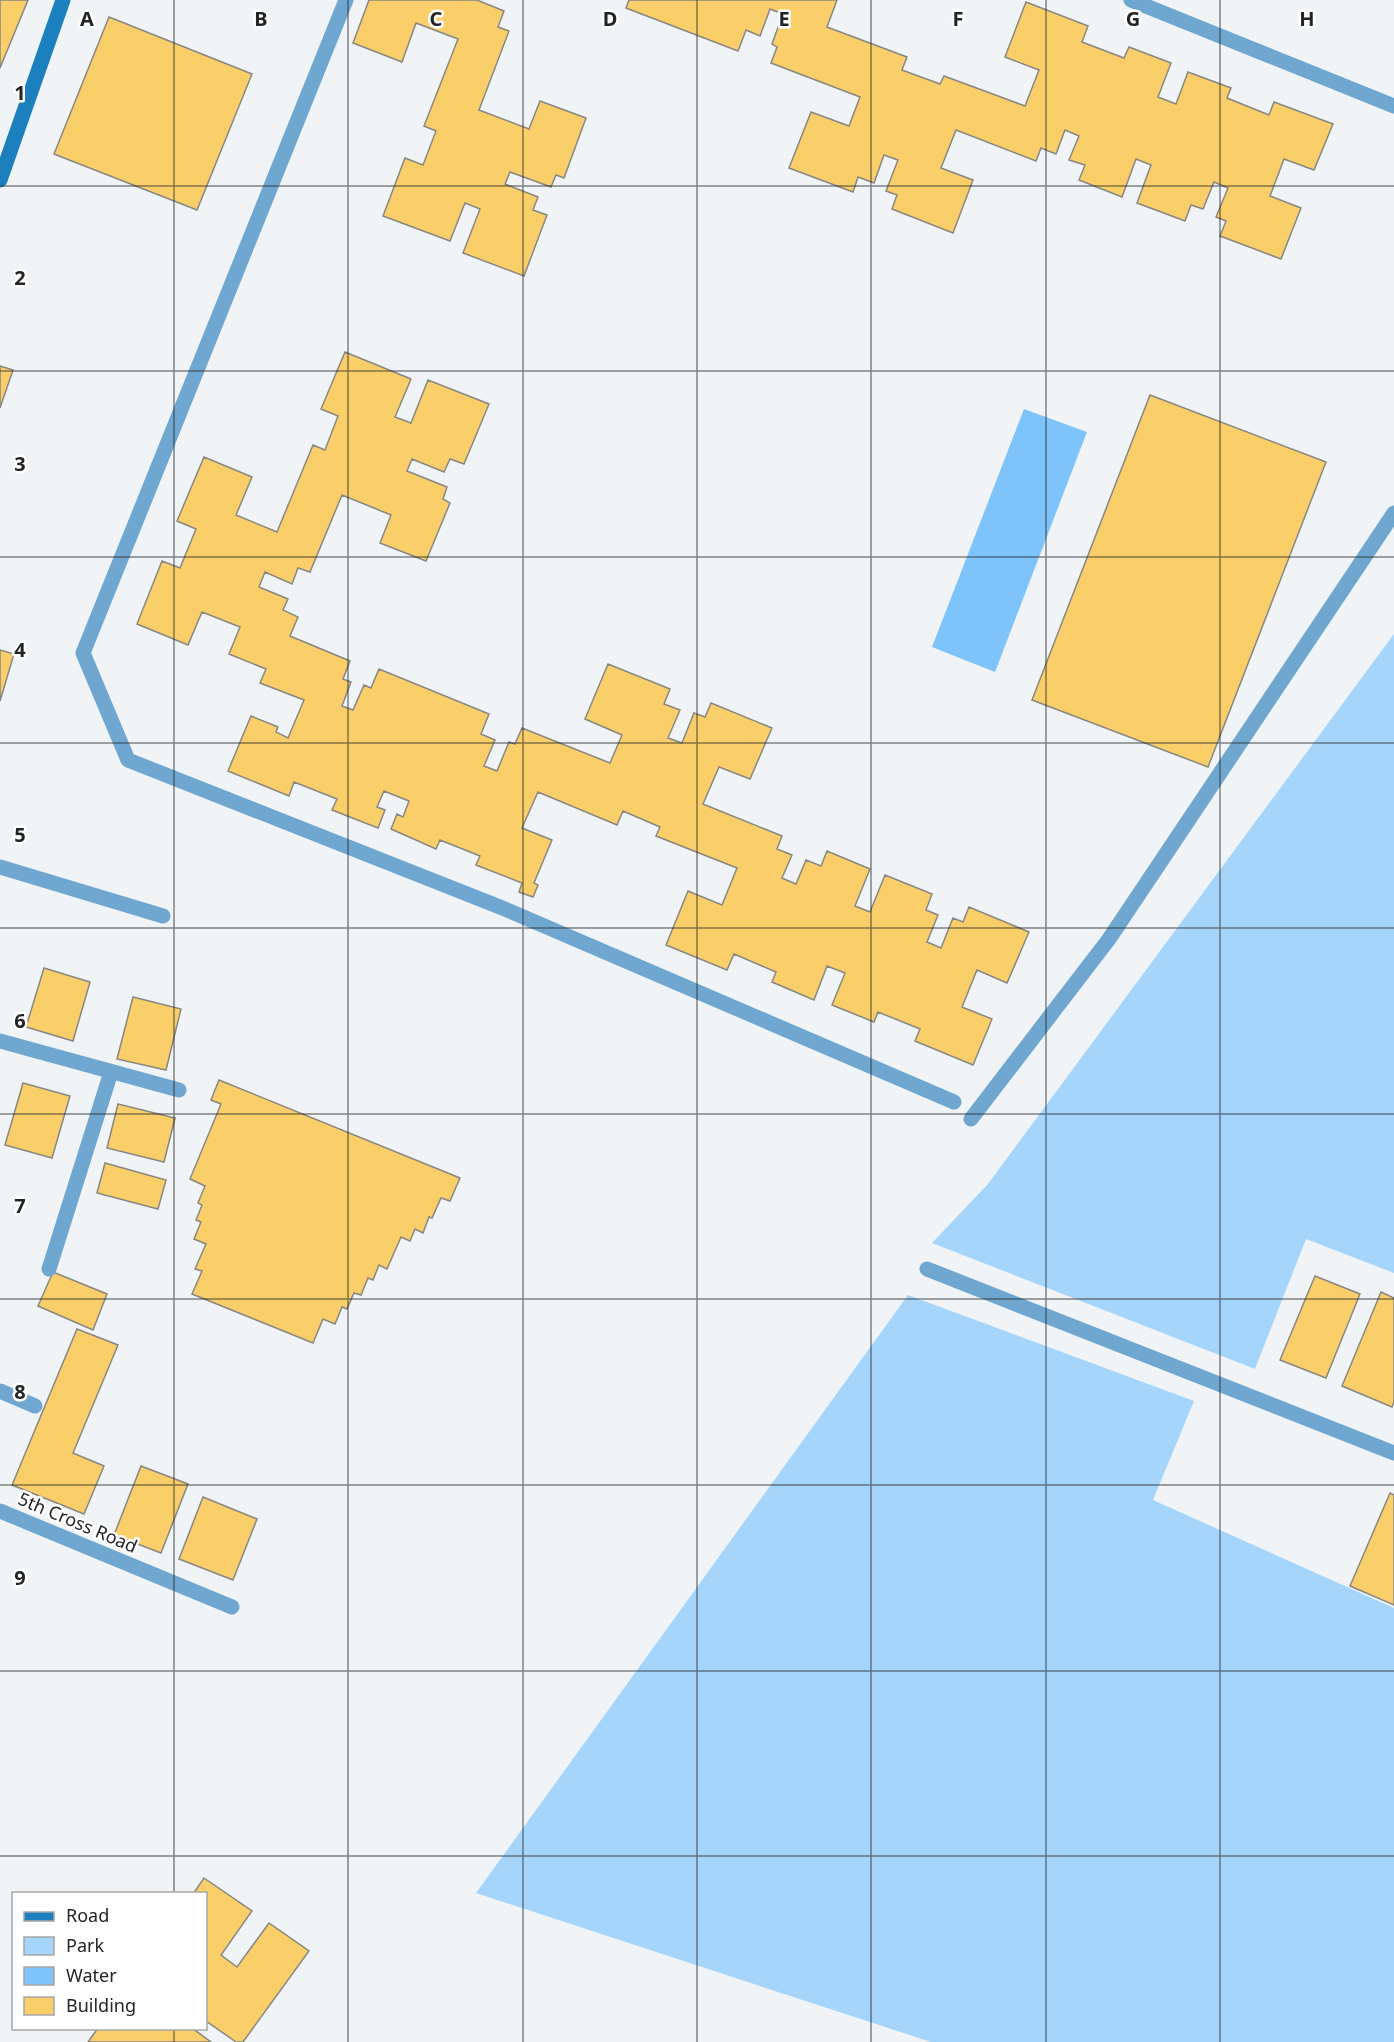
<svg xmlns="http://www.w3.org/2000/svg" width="1394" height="2042" font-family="'Noto Sans',sans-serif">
	<rect width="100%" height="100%" fill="#f0f4f7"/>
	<!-- green -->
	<g fill="#a6d5fc">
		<path d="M 1394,634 L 1394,1273 L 1306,1239 L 1255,1369 L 932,1243 L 988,1184 Z"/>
		<path d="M 908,1295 L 1194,1401 L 1153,1500 L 1394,1608 L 1394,2042 L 931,2042 L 476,1893 Z"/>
	</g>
	<!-- water -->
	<path fill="#7ec3f9" d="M 1024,409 L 1087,432 L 995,672 L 932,647 Z"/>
	<!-- building -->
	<g fill="#face69" stroke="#888783" stroke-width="1.5">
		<path d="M 0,0 L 28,0 L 0,68 Z"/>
		<path d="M 369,0 L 477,0 L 504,11 L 498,27 L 509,31 L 479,110 L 529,129 L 540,101 L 586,118 L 564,178 L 556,175 L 551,187 L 510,172 L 505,184 L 538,197 L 533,210 L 547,215 L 524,276 L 463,253 L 480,209 L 465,203 L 450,241 L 383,216 L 405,158 L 423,165 L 436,131 L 424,126 L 458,39 L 416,23 L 402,62 L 353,43 Z"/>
		<path d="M 629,0 L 837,0 L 827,27 L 907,57 L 902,70 L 940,84 L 944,76 L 1025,106 L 1039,70 L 1005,57 L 1026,2 L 1088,26 L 1082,42 L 1124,58 L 1129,47 L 1171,63 L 1158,97 L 1176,104 L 1188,72 L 1231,88 L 1227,98 L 1269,115 L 1274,102 L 1333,124 L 1314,170 L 1284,159 L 1270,196 L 1301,208 L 1281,259 L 1220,236 L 1226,221 L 1216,217 L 1228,188 L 1214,182 L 1203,209 L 1191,205 L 1185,221 L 1137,203 L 1151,165 L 1136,159 L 1122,197 L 1079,180 L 1085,165 L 1069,160 L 1079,136 L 1065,130 L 1056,154 L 1041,148 L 1036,161 L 956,130 L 941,168 L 973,180 L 953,233 L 892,209 L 897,195 L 886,191 L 898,160 L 884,155 L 874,183 L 858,177 L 853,192 L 789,168 L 811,112 L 849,126 L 860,97 L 771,63 L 777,47 L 772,44 L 783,14 L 770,9 L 760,36 L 746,30 L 738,51 L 626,8 Z"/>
		<path d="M 109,17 L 252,74 L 197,210 L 54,154 Z"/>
		<path d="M 345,352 L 411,379 L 395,417 L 411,423 L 428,380 L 489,404 L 464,464 L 450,459 L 444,472 L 412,459 L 407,471 L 447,487 L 443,499 L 450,503 L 426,561 L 380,543 L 391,515 L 342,495 L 310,572 L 298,568 L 292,584 L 265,572 L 259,587 L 288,599 L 283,610 L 298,617 L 290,636 L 350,661 L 343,679 L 351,682 L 342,706 L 353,710 L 364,685 L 371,688 L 379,669 L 489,714 L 481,734 L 495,740 L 484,766 L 497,771 L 509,742 L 515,744 L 522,728 L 610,763 L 622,735 L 585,719 L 608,664 L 670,689 L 664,704 L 680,710 L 668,738 L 682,743 L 694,713 L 705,717 L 711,703 L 772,728 L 750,779 L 719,767 L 703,804 L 782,836 L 777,849 L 792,855 L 782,878 L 796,884 L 806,860 L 821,866 L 827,851 L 870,869 L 855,906 L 870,912 L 885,875 L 932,894 L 926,910 L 938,915 L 927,942 L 941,948 L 953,918 L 963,922 L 969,907 L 1029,932 L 1007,983 L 977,970 L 962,1007 L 992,1019 L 973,1065 L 915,1041 L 920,1029 L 878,1012 L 874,1022 L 832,1005 L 845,973 L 827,966 L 814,1000 L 772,982 L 776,972 L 734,954 L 727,970 L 666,945 L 688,891 L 722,905 L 737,868 L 656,836 L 660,827 L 623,811 L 617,825 L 538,792 L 522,828 L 552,840 L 534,883 L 538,885 L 533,897 L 519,892 L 522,883 L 476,865 L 480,856 L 440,840 L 436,849 L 391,829 L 397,814 L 403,817 L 409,801 L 384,791 L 377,807 L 385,810 L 378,828 L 332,810 L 337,799 L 294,782 L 289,796 L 228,771 L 251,716 L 278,727 L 276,732 L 288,738 L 304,700 L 260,683 L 266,669 L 229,654 L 240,627 L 202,612 L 188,645 L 137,624 L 162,561 L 180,568 L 196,529 L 177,521 L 204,457 L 252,477 L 236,515 L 277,532 L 313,445 L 325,450 L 338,416 L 321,409 Z"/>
		<path d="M 0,366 L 13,370 L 0,408 Z"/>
		<path d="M 1150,395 L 1326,462 L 1208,767 L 1032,700 Z"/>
		<path d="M 0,650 L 14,654 L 0,701 Z"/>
		<path d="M 44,968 L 90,982 L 73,1041 L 26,1027 Z"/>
		<path d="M 133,997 L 181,1009 L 166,1070 L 117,1059 Z"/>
		<path d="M 219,1080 L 460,1178 L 450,1201 L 441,1198 L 432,1218 L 429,1217 L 423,1233 L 415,1229 L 410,1241 L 401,1237 L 387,1269 L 379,1265 L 373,1280 L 368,1278 L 361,1295 L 354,1293 L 347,1309 L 342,1307 L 335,1324 L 323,1319 L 313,1343 L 192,1294 L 202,1271 L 195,1269 L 206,1244 L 194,1239 L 201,1222 L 196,1220 L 202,1205 L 198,1203 L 205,1186 L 190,1179 L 221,1104 L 211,1100 Z"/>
		<path d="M 23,1083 L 70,1096 L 52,1158 L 5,1145 Z"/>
		<path d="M 118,1104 L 175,1118 L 164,1162 L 107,1148 Z"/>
		<path d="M 105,1163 L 166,1180 L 158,1209 L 97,1193 Z"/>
		<path d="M 53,1272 L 107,1294 L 93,1330 L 38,1306 Z"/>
		<path d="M 1315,1276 L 1360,1294 L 1326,1378 L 1280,1360 Z"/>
		<path d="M 1381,1292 L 1394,1298 L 1394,1402 L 1392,1407 L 1342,1386 Z"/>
		<path d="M 77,1329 L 118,1345 L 73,1453 L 104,1466 L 84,1514 L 12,1485 Z"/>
		<path d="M 141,1466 L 188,1484 L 161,1553 L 114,1535 Z"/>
		<path d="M 1390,1493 L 1394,1495 L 1394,1605 L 1350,1586 Z"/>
		<path d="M 203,1497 L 257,1519 L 233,1580 L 179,1559 Z"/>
		<path d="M 204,1878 L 252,1911 L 221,1955 L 237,1967 L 269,1923 L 309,1951 L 243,2042 L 236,2042 L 206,2021 L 206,1894 L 193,1894 Z"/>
		<path d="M 98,2028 L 192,2028 L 211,2042 L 88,2042 Z"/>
	</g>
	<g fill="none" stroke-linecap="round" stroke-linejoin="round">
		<!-- lane -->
		<g stroke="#70a7d1" stroke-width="15">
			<path d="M 346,0 L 83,653 L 128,760 L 505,909 L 954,1102"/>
			<path d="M 1131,0 L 1394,106"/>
			<path d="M 971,1119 L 1109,939 L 1394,513"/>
		</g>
		<!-- street -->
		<g stroke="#70a7d1" stroke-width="15">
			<path d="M 0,867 L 163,916"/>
			<path d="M 0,1041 L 179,1090"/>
			<path d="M 49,1269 L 111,1072"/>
			<path d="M 927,1269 L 1394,1453"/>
			<path d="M 0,1391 L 35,1406"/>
			<path d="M 0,1511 L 232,1607"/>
		</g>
		<!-- secondary -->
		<path stroke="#1c80be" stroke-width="15" d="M 0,180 L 63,0"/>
	</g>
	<!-- grid -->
	<path fill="none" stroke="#232425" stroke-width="1.5" stroke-opacity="0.55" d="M 174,0 L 174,1894M 348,0 L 348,2042M 523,0 L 523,2042M 697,0 L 697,2042M 871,0 L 871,2042M 1046,0 L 1046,2042M 1220,0 L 1220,2042M 0,186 L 1394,186M 0,371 L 1394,371M 0,557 L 1394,557M 0,743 L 1394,743M 0,928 L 1394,928M 0,1114 L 1394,1114M 0,1299 L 1394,1299M 0,1485 L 1394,1485M 0,1671 L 1394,1671M 0,1856 L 1394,1856M 174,2028 L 174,2042"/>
	<g text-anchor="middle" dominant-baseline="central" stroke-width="5" stroke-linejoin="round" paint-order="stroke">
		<!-- street labels -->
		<g font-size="18" fill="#232425" stroke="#fff">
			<text transform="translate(78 1522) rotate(23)">5th Cross Road</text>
		</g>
	</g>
	<g font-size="20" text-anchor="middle" font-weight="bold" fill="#232425" stroke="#fff" stroke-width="5" stroke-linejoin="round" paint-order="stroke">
		<text x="87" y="26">A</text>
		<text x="261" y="26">B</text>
		<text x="436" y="26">C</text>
		<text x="610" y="26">D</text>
		<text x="784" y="26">E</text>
		<text x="958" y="26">F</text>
		<text x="1133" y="26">G</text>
		<text x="1307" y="26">H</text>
		<text x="20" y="100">1</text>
		<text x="20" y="285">2</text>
		<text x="20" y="471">3</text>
		<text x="20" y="657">4</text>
		<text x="20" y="842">5</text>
		<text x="20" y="1028">6</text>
		<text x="20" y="1213">7</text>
		<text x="20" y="1399">8</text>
		<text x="20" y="1585">9</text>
	</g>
	<!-- legend -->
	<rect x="12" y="1892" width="195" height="138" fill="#ffffff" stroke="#a7a7a8" stroke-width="1.5"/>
	<rect x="24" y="1912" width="30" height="9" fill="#1c80be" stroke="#a7a7a8" stroke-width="1.5"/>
	<text x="66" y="1922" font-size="18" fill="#232425">Road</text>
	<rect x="24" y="1937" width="30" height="18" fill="#a6d5fc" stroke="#a7a7a8" stroke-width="1.5"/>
	<text x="66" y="1952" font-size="18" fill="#232425">Park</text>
	<rect x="24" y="1967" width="30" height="18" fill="#7ec3f9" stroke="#a7a7a8" stroke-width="1.5"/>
	<text x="66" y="1982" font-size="18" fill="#232425">Water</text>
	<rect x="24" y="1997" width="30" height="18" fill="#face69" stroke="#a7a7a8" stroke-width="1.5"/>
	<text x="66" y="2012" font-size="18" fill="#232425">Building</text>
</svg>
